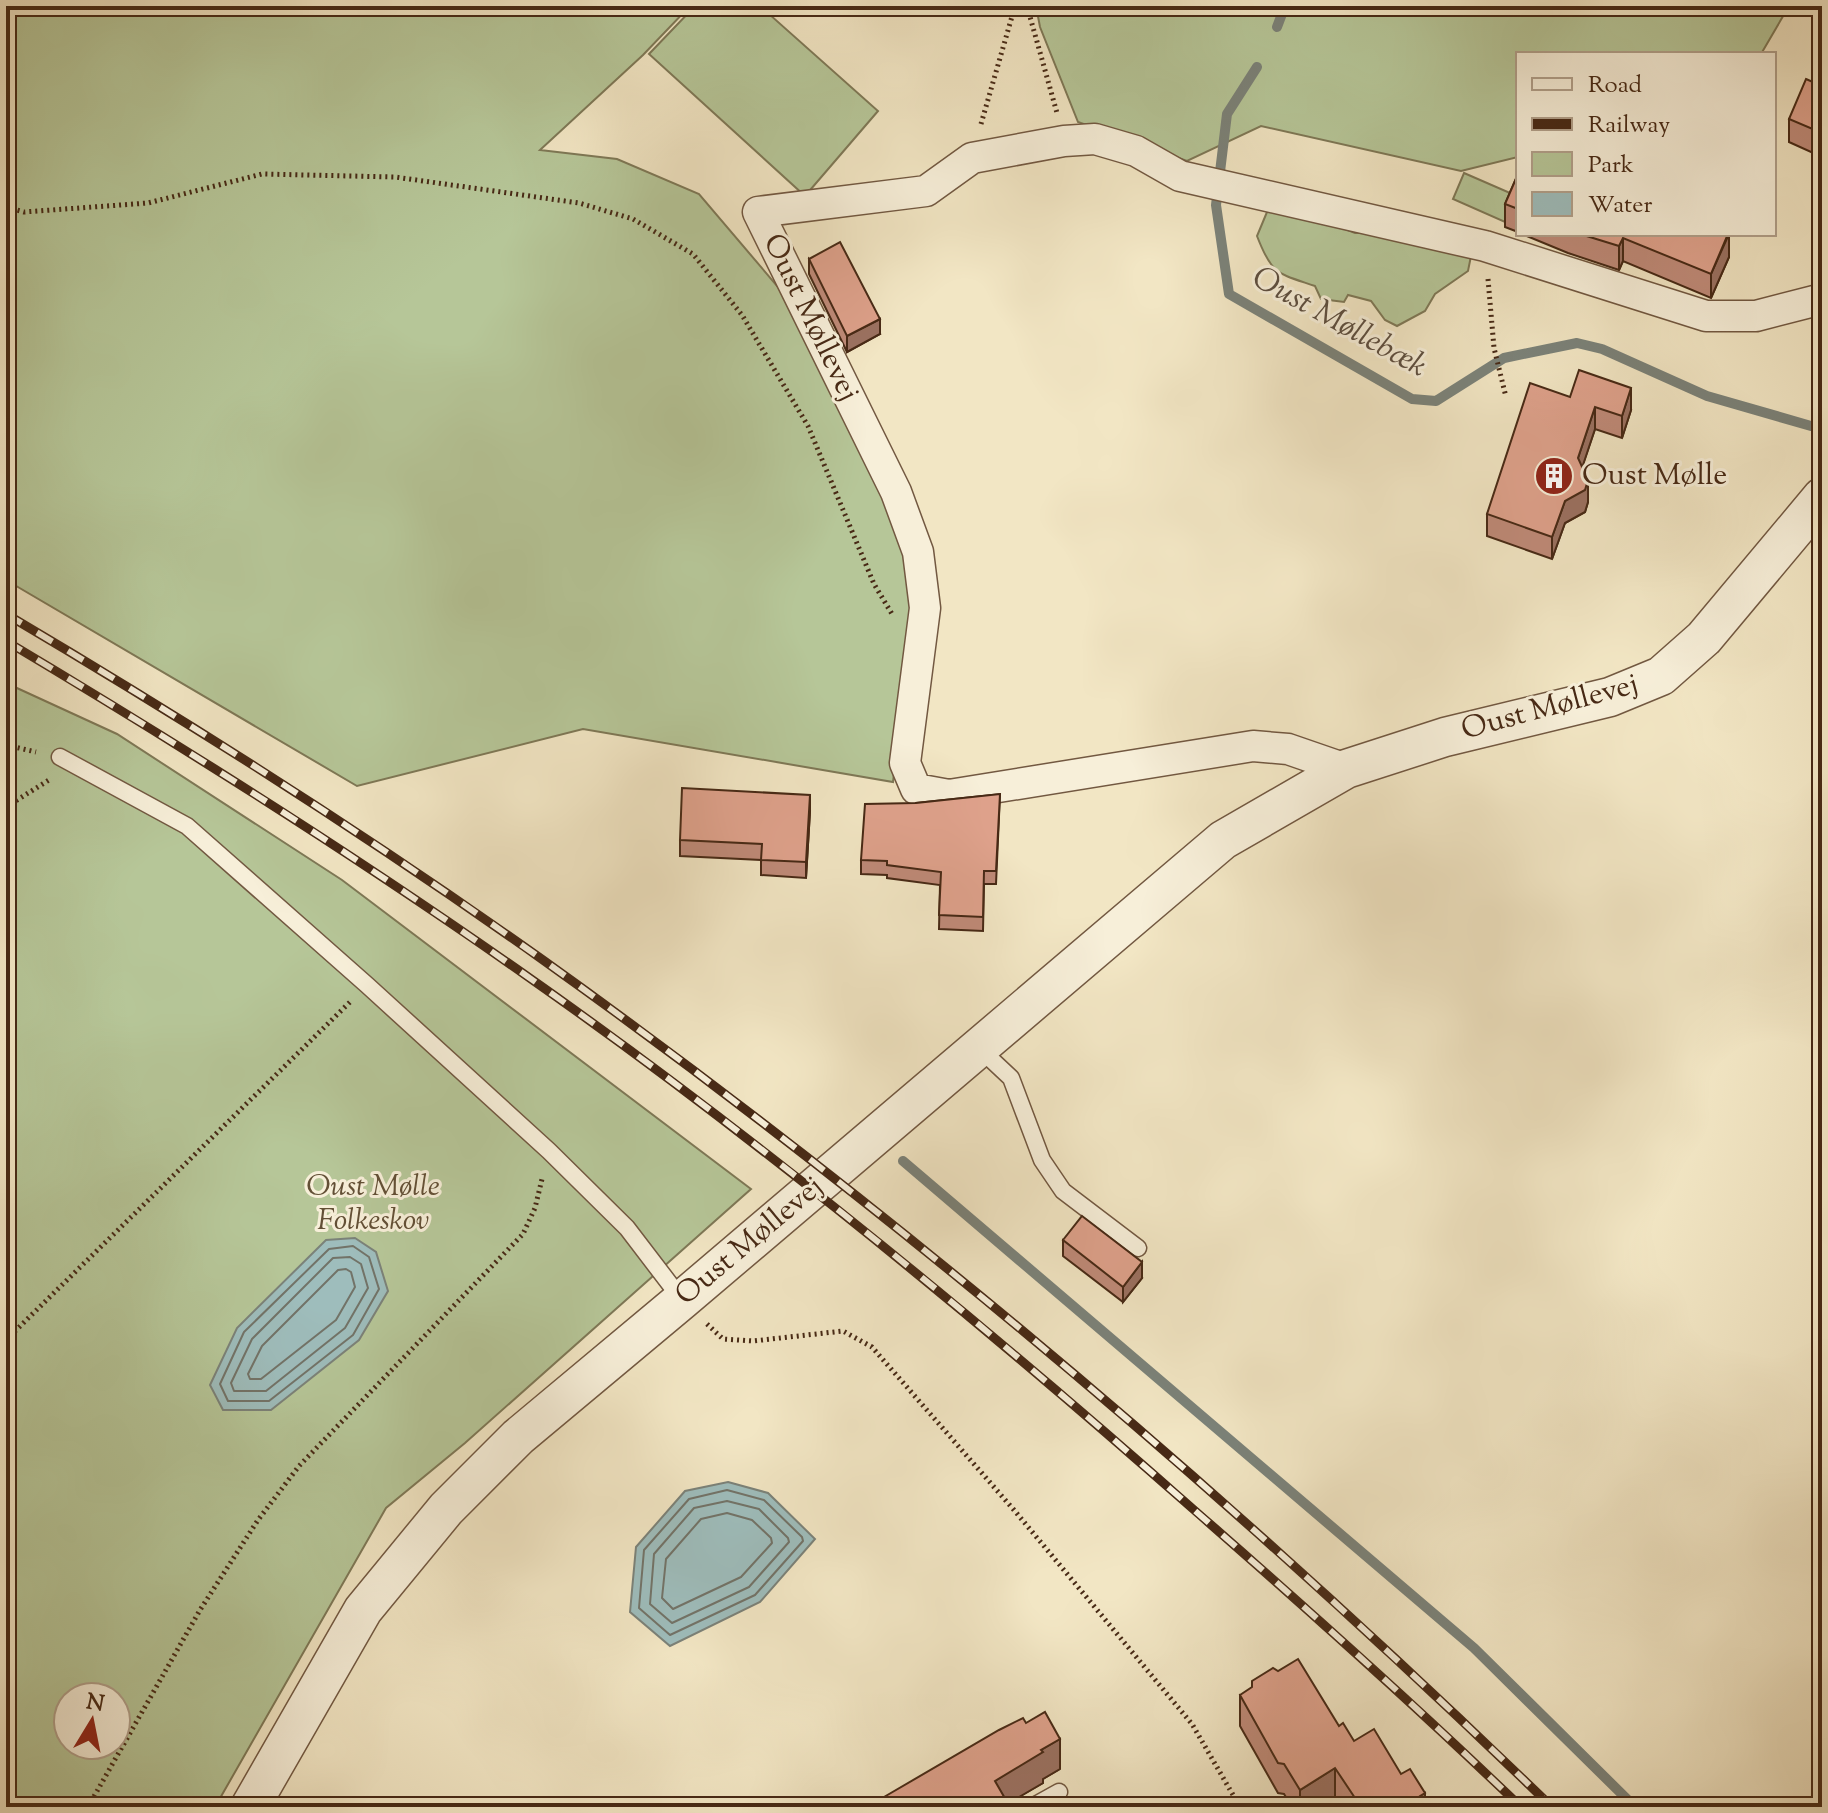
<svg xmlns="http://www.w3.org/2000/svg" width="1828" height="1813" font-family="'Sorts Mill Goudy',serif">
	<rect width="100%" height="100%" fill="#f2e6c4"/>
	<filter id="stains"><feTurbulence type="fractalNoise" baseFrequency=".0025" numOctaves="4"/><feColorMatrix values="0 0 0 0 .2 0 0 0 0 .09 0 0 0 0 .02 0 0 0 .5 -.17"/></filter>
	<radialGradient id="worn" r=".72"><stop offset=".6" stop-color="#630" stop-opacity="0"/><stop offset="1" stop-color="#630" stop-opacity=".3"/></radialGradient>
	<!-- green -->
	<g fill="#b6c698" stroke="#7e7856" stroke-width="2" fill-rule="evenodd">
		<path d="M 6,6 L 690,6 L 643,55 L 540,150 L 617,159 L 699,194 L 789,300 L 902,527 L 915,590 L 893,782 L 583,729 L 357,786 L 6,580 Z"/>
		<path d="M 695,6 L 760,6 L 878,111 L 805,196 L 649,54 Z"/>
		<path d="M 1036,6 L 1789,6 L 1761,54 L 1518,54 L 1518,157 L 1461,171 L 1261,126 L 1187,161 L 1078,122 L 1040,27 Z"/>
		<path d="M 1464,173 L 1517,196 L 1505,222 L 1453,199 Z"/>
		<path d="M 1295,209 L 1355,233 L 1380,232 L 1471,256 L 1468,271 L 1435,294 L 1425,311 L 1397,326 L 1385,320 L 1371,301 L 1348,295 L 1344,302 L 1321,299 L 1315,286 C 1277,273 1272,275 1257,236 L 1267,212 Z"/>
		<path d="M 6,683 L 117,734 L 342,880 L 751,1189 L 465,1443 L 386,1508 L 215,1807 L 6,1807 ZM 68,1697 L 116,1697 L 116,1745 L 68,1745 Z"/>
	</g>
	<!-- water -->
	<g fill="#9ebdbc" stroke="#7b8279" stroke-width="2">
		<path d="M 355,1238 L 376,1252 L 388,1291 L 359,1340 L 271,1410 L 223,1410 L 210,1385 L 237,1328 L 326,1240 Z"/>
		<path d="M 728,1482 L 768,1493 L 815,1539 L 760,1602 L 670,1646 L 630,1612 L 636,1547 L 685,1491 Z"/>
	</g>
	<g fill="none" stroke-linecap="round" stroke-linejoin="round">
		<!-- shore -->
		<g stroke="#727368" stroke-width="2">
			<path d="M 353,1246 L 369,1257 L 379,1289 L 353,1335 L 269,1401 L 228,1401 L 220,1384 L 244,1332 L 329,1249 Z"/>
			<path d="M 350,1257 L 361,1264 L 368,1288 L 345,1328 L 266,1391 L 234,1391 L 231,1383 L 252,1339 L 333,1258 Z"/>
			<path d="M 346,1269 L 351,1272 L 355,1287 L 336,1320 L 261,1379 L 250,1379 L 248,1374 L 262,1346 L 338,1270 Z"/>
			<path d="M 727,1490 L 764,1500 L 802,1537 L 803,1541 L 755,1595 L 670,1635 L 639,1608 L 644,1550 L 689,1499 Z"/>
			<path d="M 727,1501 L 759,1509 L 788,1538 L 789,1542 L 749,1587 L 672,1623 L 650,1604 L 654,1554 L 694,1508 Z"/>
			<path d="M 727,1513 L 752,1520 L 771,1538 L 772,1543 L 741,1577 L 673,1609 L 662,1598 L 666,1559 L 701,1519 Z"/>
		</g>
		<!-- stream -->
		<g stroke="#7b8279" stroke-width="10">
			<path d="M 1277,27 L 1285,6"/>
			<path d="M 1257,67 L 1227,114 L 1216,205 L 1229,294 L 1412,399 L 1436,401 L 1504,358 L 1577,343 L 1602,349 L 1707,396 L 1811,426 L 1822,426"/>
			<path d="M 903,1161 L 1474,1648 L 1635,1807"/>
		</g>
		<defs>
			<g id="service">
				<path d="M 60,757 L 187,826 L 367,985 L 549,1151 L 627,1228 L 682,1300"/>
				<path d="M 979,1048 L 1011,1078 L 1042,1160 L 1063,1191 L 1138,1248"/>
				<path d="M 1032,1807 L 1059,1792"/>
			</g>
			<path id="minor" d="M 1346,769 L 1288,749 L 1253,746 L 949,795 L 916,789 L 905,763 L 925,608 L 918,552 L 896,492 L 758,212 L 926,191 L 972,158 L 1064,141 L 1095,139 L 1136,151 L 1180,176 L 1485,246 L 1706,316 L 1756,316 L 1822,299"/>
			<path id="tertiary" d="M 250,1807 L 363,1610 L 446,1509 L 518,1437 L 682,1300 L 1223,840 L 1346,769 L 1445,737 L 1610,697 L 1661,676 L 1704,638 L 1822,497"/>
		</defs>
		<!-- service casing -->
		<use href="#service" stroke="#725841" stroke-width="19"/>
		<!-- minor casing -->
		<use href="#minor" stroke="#725841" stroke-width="33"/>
		<!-- tertiary casing -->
		<use href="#tertiary" stroke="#725841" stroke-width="41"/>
		<!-- path -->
		<g stroke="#472915" stroke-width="5" stroke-dasharray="2 4" stroke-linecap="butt">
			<path d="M 1027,6 L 1057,113"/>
			<path d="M 981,124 L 1015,6"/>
			<path d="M 6,207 L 24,212 L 148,203 L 262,174 L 395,177 L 579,203 L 633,219 L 693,254 L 742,315 L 808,426 L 874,584 L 892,614"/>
			<path d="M 1488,279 L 1494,348 L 1506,397"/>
			<path d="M 6,745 L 36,752"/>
			<path d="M 6,807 L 49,780"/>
			<path d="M 707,1324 L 723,1339 L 753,1341 L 843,1331 L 872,1347 L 1014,1510 L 1192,1724 L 1240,1807"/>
			<path d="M 6,1340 L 350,1002"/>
			<path d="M 88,1807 L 200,1610 L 258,1520 L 299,1466 L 523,1234 L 535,1208 L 542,1179"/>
		</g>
		<!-- service -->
		<use href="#service" stroke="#f7efd9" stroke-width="16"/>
		<!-- minor -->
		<use href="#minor" stroke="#f7efd9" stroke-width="30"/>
		<!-- tertiary -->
		<use href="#tertiary" stroke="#f7efd9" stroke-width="38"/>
		<defs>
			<g id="rail">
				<path d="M 6,614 C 189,722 370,837 543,960 C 900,1215 1237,1502 1552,1807"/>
				<path d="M 6,641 C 182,746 356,856 524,974 C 758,1138 979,1320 1193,1509 C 1304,1606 1415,1705 1521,1807"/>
			</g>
		</defs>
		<!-- rail casing -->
		<use href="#rail" stroke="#472915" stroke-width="9"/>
		<!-- rail -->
		<use href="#rail" stroke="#f7efd9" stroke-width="6" stroke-dasharray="18" stroke-linecap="butt"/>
	</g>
	<!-- wall -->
	<g fill="#bf8a78" stroke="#472915" stroke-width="2">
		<path d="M 1822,86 L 1822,157 L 1789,142 L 1789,119 Z"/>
		<path d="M 1518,174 L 1518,232 L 1505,227 L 1505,204 Z"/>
		<path d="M 1522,234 L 1729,234 L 1729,257 L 1711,298 L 1623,261 L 1619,270 L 1568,253 Z"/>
		<path d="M 809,259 L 880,334 L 847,352 L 809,274 Z"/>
		<path d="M 1570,397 L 1631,410 L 1622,438 L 1595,429 L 1582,467 L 1588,502 L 1585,512 L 1565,523 L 1552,559 L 1487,536 L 1487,514 Z"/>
		<path d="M 1000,794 L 996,884 L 984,884 L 983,931 L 939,929 L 940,885 L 887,878 L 887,875 L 861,874 L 861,860 L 916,803 Z"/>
		<path d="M 810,811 L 806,878 L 761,875 L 761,860 L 680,856 L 680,840 Z"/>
		<path d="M 1063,1240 L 1142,1278 L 1123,1302 L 1063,1256 Z"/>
		<path d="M 1240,1695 L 1339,1726 L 1354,1741 L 1401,1774 L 1426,1807 L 1341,1807 L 1335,1798 L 1321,1807 L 1292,1807 L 1284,1794 L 1278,1793 L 1240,1726 Z"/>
		<path d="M 1060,1769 L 1043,1779 L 1043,1783 L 1008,1803 L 1010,1807 L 884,1807 L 884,1797 Z"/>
	</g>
	<!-- shaded-wall -->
	<g fill="#9b7161" stroke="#472915" stroke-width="2">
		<path d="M 1729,234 L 1729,257 L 1711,298 L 1711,274 Z"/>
		<path d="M 1623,238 L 1623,261 L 1619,270 L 1619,246 Z"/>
		<path d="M 880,319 L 880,334 L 847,352 L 847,336 Z"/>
		<path d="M 1631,388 L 1631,410 L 1622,438 L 1622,416 Z"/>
		<path d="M 1595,407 L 1595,429 L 1578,480 L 1578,458 Z"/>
		<path d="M 1588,480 L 1588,502 L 1585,512 L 1565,523 L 1552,559 L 1552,537 L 1565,501 Z"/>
		<path d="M 810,795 L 810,811 L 806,878 L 806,862 Z"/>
		<path d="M 1142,1262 L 1142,1278 L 1123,1302 L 1123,1287 Z"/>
		<path d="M 1060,1739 L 1060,1769 L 1043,1779 L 1043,1783 L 1002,1807 L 995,1781 L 1041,1750 Z"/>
		<path d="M 1335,1768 L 1335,1798 L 1321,1807 L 1300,1807 L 1300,1790 Z"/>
		<path d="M 1425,1793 L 1425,1807 L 1420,1796 Z"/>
	</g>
	<!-- building -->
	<g fill="#dea18b" stroke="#472915" stroke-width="2">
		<path d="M 1806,79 L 1822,86 L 1822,133 L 1789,119 Z"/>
		<path d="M 1518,174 L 1518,209 L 1505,204 Z"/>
		<path d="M 1580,234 L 1728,234 L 1711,274 L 1623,238 L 1619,246 Z"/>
		<path d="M 840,242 L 880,319 L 847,336 L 809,259 Z"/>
		<path d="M 1579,370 L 1631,388 L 1622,416 L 1595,407 L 1578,458 L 1588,480 L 1585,490 L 1565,501 L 1552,537 L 1487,514 L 1530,383 L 1570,397 Z"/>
		<path d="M 682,788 L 810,795 L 806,862 L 761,860 L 762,844 L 680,840 Z"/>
		<path d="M 1000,794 L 996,871 L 984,871 L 983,917 L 939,915 L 941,872 L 887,865 L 887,861 L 861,860 L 865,804 L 916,803 Z"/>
		<path d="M 1082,1216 L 1142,1262 L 1123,1287 L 1063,1240 Z"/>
		<path d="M 1298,1659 L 1339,1726 L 1343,1723 L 1354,1741 L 1374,1729 L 1401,1774 L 1410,1769 L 1425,1793 L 1420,1796 L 1426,1807 L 1361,1807 L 1335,1768 L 1300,1790 L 1284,1764 L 1278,1763 L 1240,1695 L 1252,1687 L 1252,1681 L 1273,1668 L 1278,1671 Z"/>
		<path d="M 1045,1712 L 1060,1739 L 1041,1750 L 1043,1752 L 995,1781 L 1010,1807 L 890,1807 L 884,1797 L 999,1730 L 1023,1718 L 1026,1723 Z"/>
	</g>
	<!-- icons -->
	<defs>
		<symbol id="building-disc" viewBox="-11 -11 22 22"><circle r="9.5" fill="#8f2418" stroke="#f7efd9"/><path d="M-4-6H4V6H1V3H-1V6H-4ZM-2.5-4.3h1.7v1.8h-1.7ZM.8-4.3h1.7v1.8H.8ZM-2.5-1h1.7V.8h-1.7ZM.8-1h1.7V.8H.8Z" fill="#fff"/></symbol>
	</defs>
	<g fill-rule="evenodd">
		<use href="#building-disc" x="1532" y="454" width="44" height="44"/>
	</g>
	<g text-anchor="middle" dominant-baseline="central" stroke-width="6" stroke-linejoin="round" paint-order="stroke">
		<!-- street labels -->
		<g font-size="30" fill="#472915" stroke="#f7efd9">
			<text transform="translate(810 318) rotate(64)">Oust Møllevej</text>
			<text transform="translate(1550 708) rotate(-15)">Oust Møllevej</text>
			<text transform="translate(750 1242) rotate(-40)">Oust Møllevej</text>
		</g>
		<!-- poi labels -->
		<g font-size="30" fill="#472915" stroke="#f7efd9" text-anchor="start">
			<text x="1582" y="476">Oust Mølle</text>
		</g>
		<!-- park labels -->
		<g font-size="30" font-style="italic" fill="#635036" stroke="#f7efd9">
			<text x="373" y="1187">Oust Mølle<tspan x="373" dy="34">Folkeskov</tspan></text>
		</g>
		<!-- water labels -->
		<g font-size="32" font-style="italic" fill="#5d4e3f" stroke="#f7efd9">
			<text transform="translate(1339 323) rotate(29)">Oust Møllebæk</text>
		</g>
	</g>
	<!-- margin -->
	<rect width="1828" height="1813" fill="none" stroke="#f2e6c4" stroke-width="32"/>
	<rect x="8" y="8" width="1812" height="1797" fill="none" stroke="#472915" stroke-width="4"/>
	<rect x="16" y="16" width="1796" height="1781" fill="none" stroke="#472915" stroke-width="2"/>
	<!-- legend -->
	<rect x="1516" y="52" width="260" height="184" fill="#f7efd9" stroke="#b1a08b" stroke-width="2"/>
	<rect x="1532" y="78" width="40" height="12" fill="#f7efd9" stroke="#b1a08b" stroke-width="2"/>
	<text x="1588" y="92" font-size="24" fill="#472915">Road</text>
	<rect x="1532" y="118" width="40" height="12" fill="#472915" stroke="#b1a08b" stroke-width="2"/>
	<text x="1588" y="132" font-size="24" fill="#472915">Railway</text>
	<rect x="1532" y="152" width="40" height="24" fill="#b6c698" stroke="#b1a08b" stroke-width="2"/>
	<text x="1588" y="172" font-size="24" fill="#472915">Park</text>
	<rect x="1532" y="192" width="40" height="24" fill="#9ebdbc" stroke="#b1a08b" stroke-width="2"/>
	<text x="1588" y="212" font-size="24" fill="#472915">Water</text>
	<!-- north arrow -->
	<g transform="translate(92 1721) rotate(10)"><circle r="38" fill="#f7efd9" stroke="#b1a08b" stroke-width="2"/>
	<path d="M0-6L14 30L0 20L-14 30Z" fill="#8f2418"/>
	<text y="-12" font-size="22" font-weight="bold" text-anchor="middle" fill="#472915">N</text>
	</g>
	<rect width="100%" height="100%" filter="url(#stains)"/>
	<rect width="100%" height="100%" fill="url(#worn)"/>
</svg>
